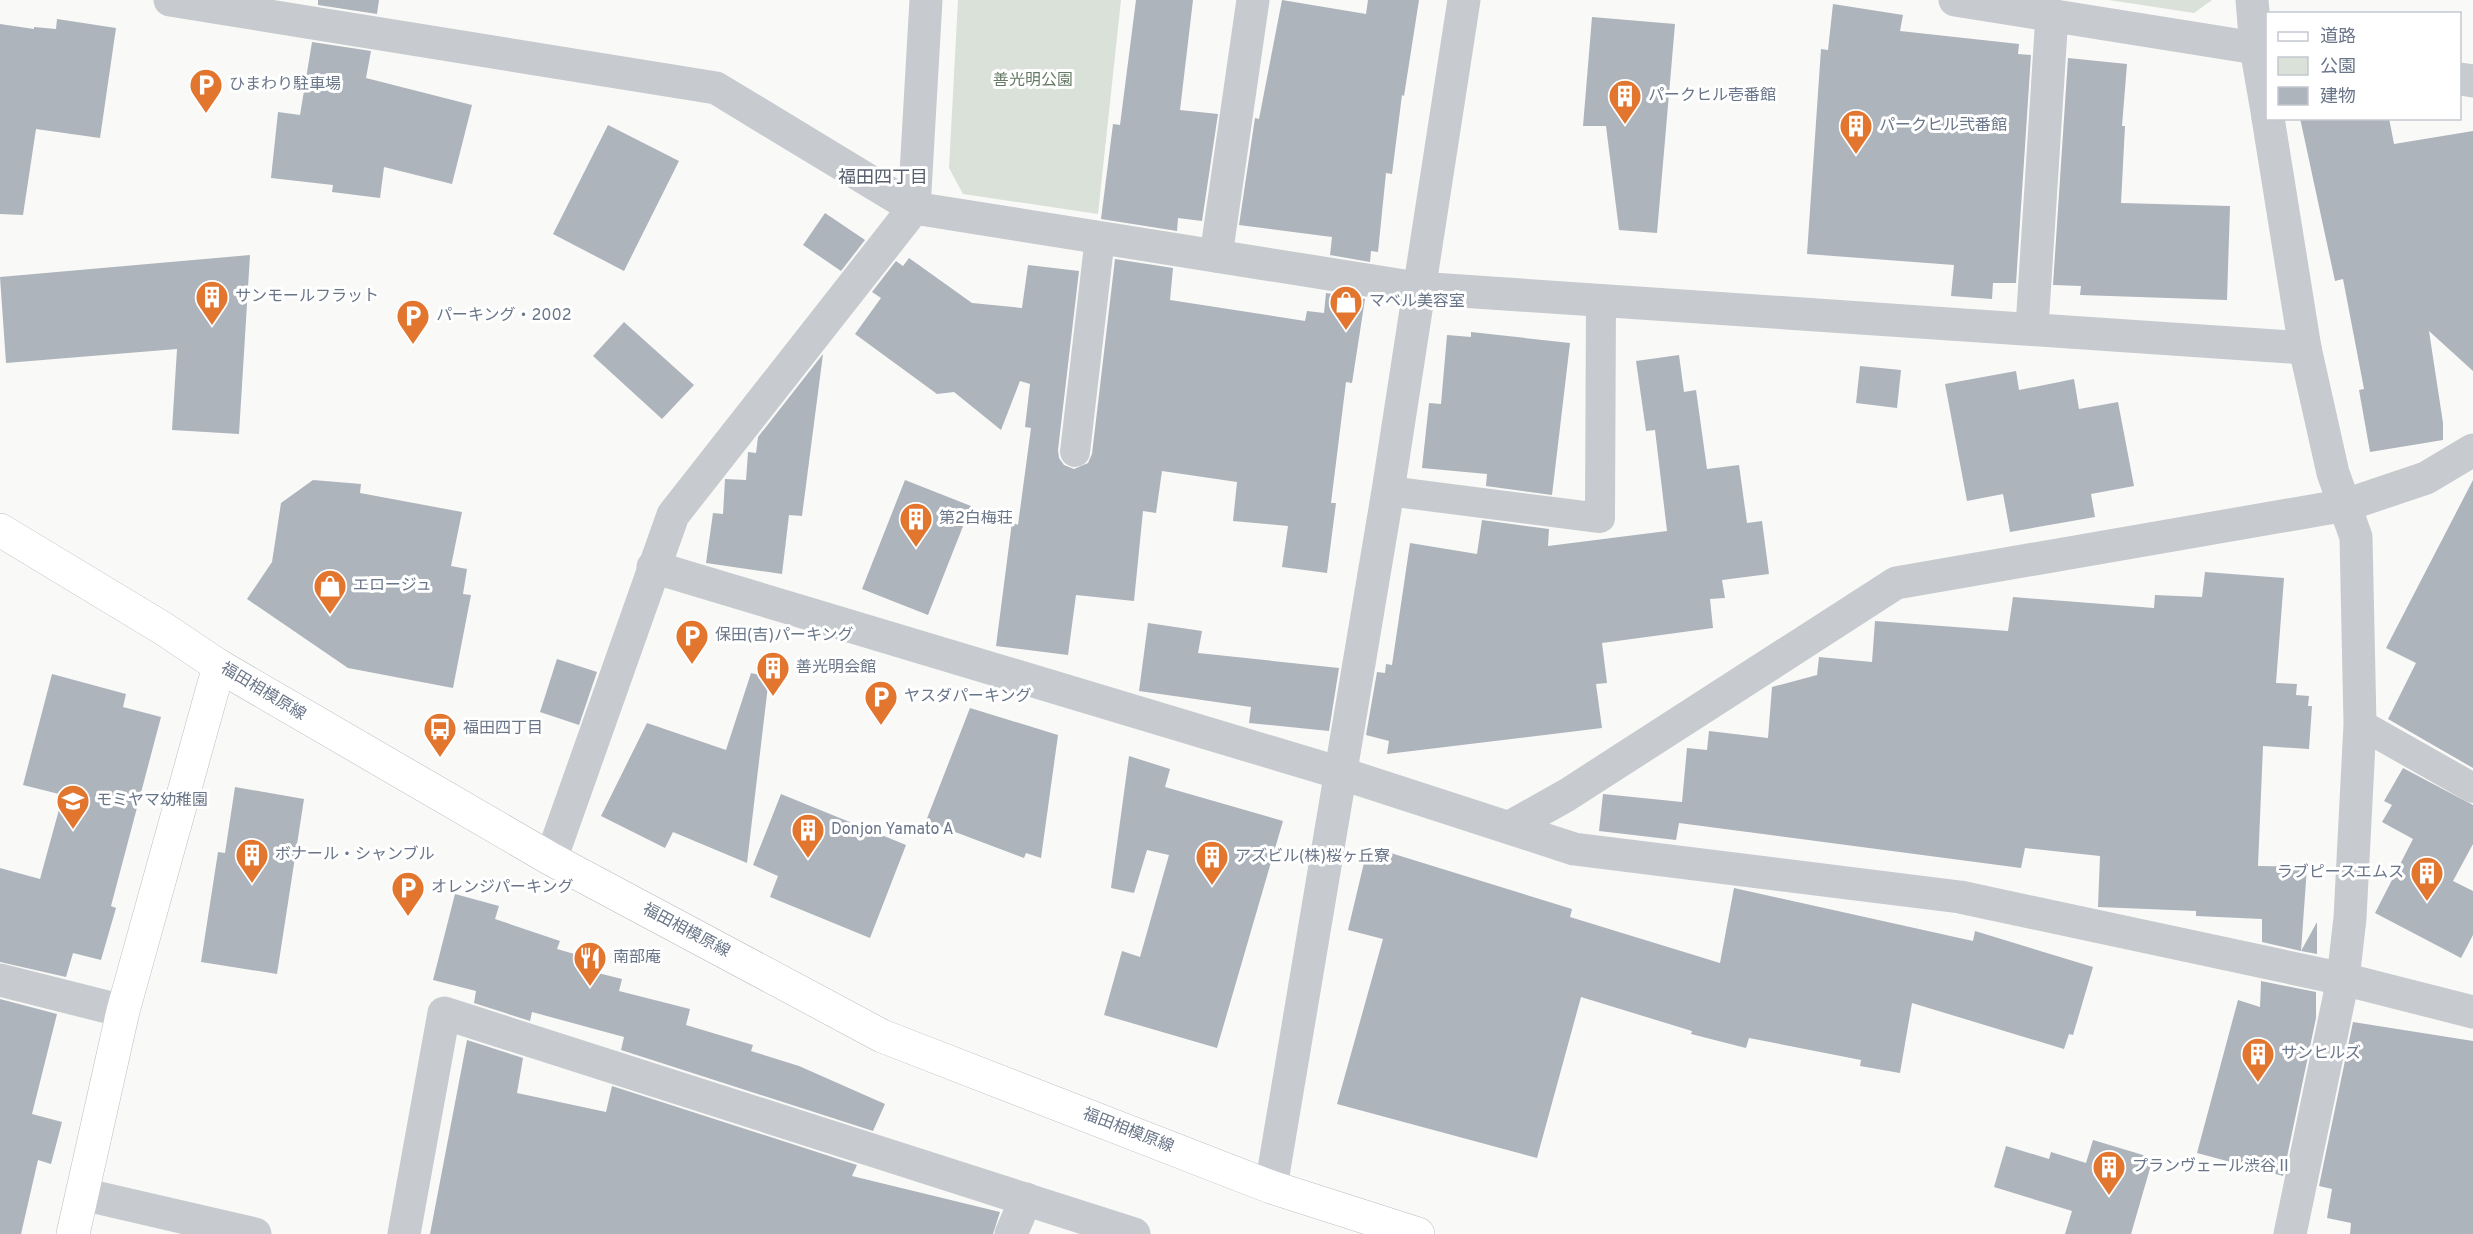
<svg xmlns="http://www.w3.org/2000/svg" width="2473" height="1234" font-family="Overpass,'Noto Sans JP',sans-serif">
	<rect width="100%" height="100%" fill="#f9f9f7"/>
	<!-- green -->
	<g fill="#dae1d8">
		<path d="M 958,0 L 1121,0 L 1098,214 L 963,194 L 949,168 Z"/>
		<path d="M 2109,0 L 2212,0 L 2194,13 Z"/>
	</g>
	<!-- building -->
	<g fill="#aeb4bc">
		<path d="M 318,0 L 379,0 L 377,14 L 318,5 Z"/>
		<path d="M 1136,0 L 1193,0 L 1180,110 L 1218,114 L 1202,221 L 1178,218 L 1177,231 L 1101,219 L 1113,124 L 1120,125 Z"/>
		<path d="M 1282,0 L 1366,14 L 1368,0 L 1419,0 L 1404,96 L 1402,95 L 1392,174 L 1386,173 L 1378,252 L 1371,251 L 1370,262 L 1330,255 L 1332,237 L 1239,225 L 1255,118 L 1259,119 Z"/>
		<path d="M 1833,4 L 1903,15 L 1900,31 L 2019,44 L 2018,54 L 2031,55 L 2016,283 L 1993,283 L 1992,299 L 1951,296 L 1954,265 L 1807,254 L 1821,49 L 1828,50 Z"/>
		<path d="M 1592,17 L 1675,24 L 1657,233 L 1619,230 L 1606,126 L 1583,126 Z"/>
		<path d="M 57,19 L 116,28 L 100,138 L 36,129 L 23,215 L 0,214 L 0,24 L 34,29 L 34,27 L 56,29 Z"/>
		<path d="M 312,42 L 371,51 L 366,78 L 472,105 L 452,184 L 384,167 L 380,198 L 332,192 L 333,185 L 271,178 L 278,112 L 300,115 Z"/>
		<path d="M 2068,58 L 2127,64 L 2122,126 L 2125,126 L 2121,203 L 2230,206 L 2227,300 L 2080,295 L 2081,286 L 2053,285 Z"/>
		<path d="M 2300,118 L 2389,118 L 2394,144 L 2473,131 L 2473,371 L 2429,331 L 2443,423 L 2443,440 L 2370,452 L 2359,390 L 2364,389 L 2343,279 L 2335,281 Z"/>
		<path d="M 608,125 L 679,161 L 624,271 L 553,234 Z"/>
		<path d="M 825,213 L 865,240 L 841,271 L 803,245 Z"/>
		<path d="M 250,255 L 239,434 L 172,430 L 177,349 L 6,363 L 0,277 Z"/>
		<path d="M 909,258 L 972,303 L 1022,308 L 1028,265 L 1079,271 L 1058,450 L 1059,458 L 1064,465 L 1074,469 L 1088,463 L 1092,454 L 1115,259 L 1173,268 L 1170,300 L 1305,321 L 1307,311 L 1324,313 L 1326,293 L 1365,299 L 1352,383 L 1346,382 L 1331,503 L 1336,503 L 1327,573 L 1282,567 L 1288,526 L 1233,521 L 1237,482 L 1162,471 L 1156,513 L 1143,511 L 1134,601 L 1076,595 L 1068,655 L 996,646 L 1012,522 L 1018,525 L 1031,428 L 1025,427 L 1030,384 L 1020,381 L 1001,430 L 954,392 L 937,394 L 855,334 L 881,298 L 872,292 L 896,261 L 903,266 Z"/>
		<path d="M 624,322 L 694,385 L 662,419 L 593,356 Z"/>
		<path d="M 1471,332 L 1570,343 L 1552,495 L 1486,486 L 1487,474 L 1422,468 L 1429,403 L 1441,404 L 1447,335 L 1471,337 Z"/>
		<path d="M 823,354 L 802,516 L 789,515 L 782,574 L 706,563 L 713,513 L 723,514 L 725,479 L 746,480 L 748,452 L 756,453 L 758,437 Z"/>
		<path d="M 1679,355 L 1684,392 L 1696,390 L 1707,469 L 1739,465 L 1747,523 L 1762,521 L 1769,574 L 1722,580 L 1725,598 L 1710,599 L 1713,628 L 1602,643 L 1607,683 L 1596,684 L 1602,728 L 1387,754 L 1389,741 L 1366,735 L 1377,672 L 1385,673 L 1386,664 L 1392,665 L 1410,543 L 1477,554 L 1482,520 L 1549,529 L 1548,546 L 1667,531 L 1655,430 L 1646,431 L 1636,361 Z"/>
		<path d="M 1860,366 L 1901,370 L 1897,408 L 1856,403 Z"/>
		<path d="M 2016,371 L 2019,390 L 2074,379 L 2079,409 L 2118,402 L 2134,486 L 2091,494 L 2095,517 L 2010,532 L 2003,494 L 1967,501 L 1945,384 Z"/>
		<path d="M 313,480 L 361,484 L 360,493 L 462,512 L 451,566 L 467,569 L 463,594 L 471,595 L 453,688 L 348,668 L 247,599 L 272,562 L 281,503 Z"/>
		<path d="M 905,480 L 971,506 L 928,615 L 862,589 Z"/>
		<path d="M 2473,480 L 2473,768 L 2388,719 L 2416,663 L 2386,648 Z"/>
		<path d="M 2205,572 L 2284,578 L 2276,683 L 2297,684 L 2296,695 L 2309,696 L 2308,706 L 2312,706 L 2309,749 L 2263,746 L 2258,866 L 2307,867 L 2301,951 L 2262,942 L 2262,919 L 2196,916 L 2196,911 L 2098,907 L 2100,856 L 2025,848 L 2021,868 L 1679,823 L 1676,840 L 1599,831 L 1603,794 L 1682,802 L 1687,748 L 1707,750 L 1709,731 L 1768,738 L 1772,687 L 1817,675 L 1819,657 L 1872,662 L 1875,621 L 2008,631 L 2013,597 L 2154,608 L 2155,595 L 2202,597 Z"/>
		<path d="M 1148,623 L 1202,631 L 1198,653 L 1339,668 L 1329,731 L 1249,723 L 1251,707 L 1139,691 Z"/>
		<path d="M 557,659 L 597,672 L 579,725 L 540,712 Z"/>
		<path d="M 751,673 L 769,677 L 747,863 L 673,832 L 665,848 L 601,816 L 647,723 L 726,750 Z"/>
		<path d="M 52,674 L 126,694 L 123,707 L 161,717 L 111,906 L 116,908 L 101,960 L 73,953 L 66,977 L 0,962 L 0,868 L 40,879 L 63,795 L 23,785 Z"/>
		<path d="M 970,708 L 1058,735 L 1041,858 L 1026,853 L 1024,858 L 926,821 Z"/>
		<path d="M 1129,756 L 1170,769 L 1165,787 L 1283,821 L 1217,1048 L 1104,1015 L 1122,951 L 1140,957 L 1169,855 L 1147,850 L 1134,893 L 1111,888 Z"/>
		<path d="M 2403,768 L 2473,805 L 2473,844 L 2453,881 L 2473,891 L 2473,935 L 2461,958 L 2375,913 L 2413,839 L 2382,822 L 2392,805 L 2384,801 Z"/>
		<path d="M 235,787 L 304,799 L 277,974 L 201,962 L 218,852 L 225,853 Z"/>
		<path d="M 781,794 L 906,845 L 870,938 L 770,897 L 778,876 L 753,865 Z"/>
		<path d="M 1368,846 L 1572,909 L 1570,917 L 1720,963 L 1734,888 L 1973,941 L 1975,931 L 2093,967 L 2073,1035 L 2069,1034 L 2064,1049 L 1912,1003 L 1900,1073 L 1860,1066 L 1861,1060 L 1749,1038 L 1746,1048 L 1691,1034 L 1692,1031 L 1581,997 L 1537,1158 L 1337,1104 L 1383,939 L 1348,930 Z"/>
		<path d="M 455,894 L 499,906 L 495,919 L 560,941 L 557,949 L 602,962 L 598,973 L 622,979 L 619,991 L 690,1009 L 686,1025 L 753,1045 L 751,1051 L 799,1066 L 885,1104 L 873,1131 L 621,1050 L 624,1037 L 532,1012 L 530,1021 L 474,1003 L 476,991 L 433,980 Z"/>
		<path d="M 2317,922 L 2317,954 L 2301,951 Z"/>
		<path d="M 2261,981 L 2316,992 L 2316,1018 L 2283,1176 L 2197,1153 L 2238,1000 L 2260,1007 Z"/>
		<path d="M 0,999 L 57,1014 L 32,1114 L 62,1122 L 51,1164 L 38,1160 L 21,1234 L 0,1234 Z"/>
		<path d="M 2353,1022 L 2473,1041 L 2473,1234 L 2350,1234 L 2351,1223 L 2327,1218 L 2332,1189 L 2319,1186 Z"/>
		<path d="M 467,1040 L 523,1058 L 517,1093 L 606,1112 L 612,1086 L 857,1165 L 852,1176 L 1000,1212 L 993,1234 L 430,1234 Z"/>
		<path d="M 2093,1140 L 2153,1158 L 2131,1234 L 2065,1234 L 2072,1211 L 1994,1187 L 2006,1146 L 2049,1159 L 2051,1152 L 2086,1163 Z"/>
	</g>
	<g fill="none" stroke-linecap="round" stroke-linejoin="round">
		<defs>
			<g id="secondary">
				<path d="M 0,530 L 164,629 L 219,666 L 551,859 L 882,1036 L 1271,1187 L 1418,1234"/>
				<path d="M 73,1234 L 123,1011 L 219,666"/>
			</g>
		</defs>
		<!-- secondary casing -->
		<use href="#secondary" stroke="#babdc3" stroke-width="34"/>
		<!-- lane -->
		<g stroke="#c7cace" stroke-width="30">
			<path d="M 1075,452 L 1100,237"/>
			<path d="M 1388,491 L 1600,518 L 1601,300"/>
			<path d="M 2360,724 L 2473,788"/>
		</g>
		<!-- street -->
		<g stroke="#c7cace" stroke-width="33">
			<path d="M 170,0 L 716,88 L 914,208 L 1417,288 L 2305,348"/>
			<path d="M 1955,0 L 2268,50"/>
			<path d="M 2252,0 L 2256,48 L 2268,117"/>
			<path d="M 2460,79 L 2473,81"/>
			<path d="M 2268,118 L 2305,348 L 2333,473 L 2356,537 L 2360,724 L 2350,918 L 2343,979 L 2290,1234"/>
			<path d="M 1216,256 L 1253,0"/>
			<path d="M 2032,327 L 2052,15"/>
			<path d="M 653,567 L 1340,773 L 1574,849 L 1960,897 L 2343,979 L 2473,1012"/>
			<path d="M 1510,827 L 1567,795 L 1896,583 L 2346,505 L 2426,478 L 2473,450"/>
			<path d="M 551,859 L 673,515 L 914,208 L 926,0"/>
			<path d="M 0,980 L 123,1011"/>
			<path d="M 1271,1187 L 1388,491 L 1464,0"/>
			<path d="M 82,1194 L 255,1234"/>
			<path d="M 404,1234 L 444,1013 L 1134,1234"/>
			<path d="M 1011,1234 L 1026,1199"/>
		</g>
		<!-- secondary -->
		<use href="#secondary" stroke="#fff" stroke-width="33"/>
	</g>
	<!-- icons -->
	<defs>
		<symbol id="parking-pin" viewBox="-11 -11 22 30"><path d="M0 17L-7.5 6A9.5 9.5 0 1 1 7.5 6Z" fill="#e2762f" stroke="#fff"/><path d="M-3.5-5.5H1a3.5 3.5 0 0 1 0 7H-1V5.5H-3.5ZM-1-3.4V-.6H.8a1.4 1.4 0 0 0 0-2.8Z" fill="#fff"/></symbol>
		<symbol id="building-pin" viewBox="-11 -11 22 30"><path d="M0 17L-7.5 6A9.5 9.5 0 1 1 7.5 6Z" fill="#e2762f" stroke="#fff"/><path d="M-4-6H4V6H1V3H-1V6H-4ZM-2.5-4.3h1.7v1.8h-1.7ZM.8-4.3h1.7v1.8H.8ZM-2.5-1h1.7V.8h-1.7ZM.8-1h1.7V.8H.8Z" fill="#fff"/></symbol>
		<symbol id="shop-pin" viewBox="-11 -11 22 30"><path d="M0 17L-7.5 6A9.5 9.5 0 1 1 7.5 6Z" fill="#e2762f" stroke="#fff"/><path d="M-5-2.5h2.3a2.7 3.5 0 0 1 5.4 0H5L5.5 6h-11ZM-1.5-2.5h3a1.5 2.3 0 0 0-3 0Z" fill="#fff"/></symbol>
		<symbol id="bus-pin" viewBox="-11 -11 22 30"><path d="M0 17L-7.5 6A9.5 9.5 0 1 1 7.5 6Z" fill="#e2762f" stroke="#fff"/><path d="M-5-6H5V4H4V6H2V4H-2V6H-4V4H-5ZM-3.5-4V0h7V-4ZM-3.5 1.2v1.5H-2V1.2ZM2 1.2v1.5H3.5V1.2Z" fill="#fff"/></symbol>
		<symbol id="school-pin" viewBox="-11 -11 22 30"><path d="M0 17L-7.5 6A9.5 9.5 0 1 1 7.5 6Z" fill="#e2762f" stroke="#fff"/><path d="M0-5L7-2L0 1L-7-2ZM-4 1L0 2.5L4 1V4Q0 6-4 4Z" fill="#fff"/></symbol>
		<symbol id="restaurant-pin" viewBox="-11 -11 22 30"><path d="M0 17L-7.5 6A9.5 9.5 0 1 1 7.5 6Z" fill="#e2762f" stroke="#fff"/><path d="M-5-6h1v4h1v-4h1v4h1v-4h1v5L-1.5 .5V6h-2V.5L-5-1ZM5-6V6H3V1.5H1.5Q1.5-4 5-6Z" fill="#fff"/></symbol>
	</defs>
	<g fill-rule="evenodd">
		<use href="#parking-pin" x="187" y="66" width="38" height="52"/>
		<use href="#building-pin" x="1606" y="77" width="38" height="52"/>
		<use href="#building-pin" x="1837" y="107" width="38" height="52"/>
		<use href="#building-pin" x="193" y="278" width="38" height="52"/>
		<use href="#shop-pin" x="1327" y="283" width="38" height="52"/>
		<use href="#parking-pin" x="394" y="297" width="38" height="52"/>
		<use href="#building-pin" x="897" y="500" width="38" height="52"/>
		<use href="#shop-pin" x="311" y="567" width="38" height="52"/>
		<use href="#parking-pin" x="673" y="617" width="38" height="52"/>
		<use href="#building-pin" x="754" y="649" width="38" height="52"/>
		<use href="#parking-pin" x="862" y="678" width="38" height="52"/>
		<use href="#bus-pin" x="421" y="710" width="38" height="52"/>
		<use href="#school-pin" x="54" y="782" width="38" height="52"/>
		<use href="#building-pin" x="789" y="811" width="38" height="52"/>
		<use href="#building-pin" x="233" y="836" width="38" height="52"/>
		<use href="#building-pin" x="1193" y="838" width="38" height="52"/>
		<use href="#building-pin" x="2408" y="854" width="38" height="52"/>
		<use href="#parking-pin" x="389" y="869" width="38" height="52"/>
		<use href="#restaurant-pin" x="571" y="939" width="38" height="52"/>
		<use href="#building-pin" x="2239" y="1035" width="38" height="52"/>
		<use href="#building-pin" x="2090" y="1148" width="38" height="52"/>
	</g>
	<g text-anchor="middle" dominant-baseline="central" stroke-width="6" stroke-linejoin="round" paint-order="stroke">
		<!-- park labels -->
		<g font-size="16" fill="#657a64" stroke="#fff">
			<text x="1033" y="81">善光明公園</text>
		</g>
		<!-- poi labels -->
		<g font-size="16" fill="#697588" stroke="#fff" text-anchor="start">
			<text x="229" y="85">ひまわり駐車場</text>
			<text x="1648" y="96">パークヒル壱番館</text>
			<text x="1879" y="126">パークヒル弐番館</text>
			<text x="235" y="297">サンモールフラット</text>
			<text x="1369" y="302">マベル美容室</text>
			<text x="436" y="316">パーキング・2002</text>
			<text x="939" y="519">第2白梅荘</text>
			<text x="353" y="586">エロージュ</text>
			<text x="715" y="636">保田(吉)パーキング</text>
			<text x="796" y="668">善光明会館</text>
			<text x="904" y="697">ヤスダパーキング</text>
			<text x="463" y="729">福田四丁目</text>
			<text x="96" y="801">モミヤマ幼稚園</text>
			<text x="831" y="830">Donjon Yamato A</text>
			<text x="275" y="855">ボナール・シャンブル</text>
			<text x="1235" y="857">アズビル(株)桜ヶ丘寮</text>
			<text x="2404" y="873" text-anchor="end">ラブピースエムス</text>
			<text x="431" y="888">オレンジパーキング</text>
			<text x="613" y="958">南部庵</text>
			<text x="2281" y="1054">サンヒルズ</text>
			<text x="2132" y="1167">プランヴェール渋谷Ⅱ</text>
		</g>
		<!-- street labels -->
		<g font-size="16" fill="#697588" stroke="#fff">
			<text transform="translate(263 692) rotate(31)">福田相模原線</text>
			<text transform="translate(686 931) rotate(28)">福田相模原線</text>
			<text transform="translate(1128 1131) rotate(21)">福田相模原線</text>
		</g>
		<!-- neighbourhood labels -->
		<g font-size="18" fill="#575f6d" stroke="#fff">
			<text x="883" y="178">福田四丁目</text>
		</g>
	</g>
	<!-- legend -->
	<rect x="2266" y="12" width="195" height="108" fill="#ffffff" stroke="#c3c8cf" stroke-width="1.5"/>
	<rect x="2278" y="32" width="30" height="9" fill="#ffffff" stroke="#c3c8cf" stroke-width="1.5"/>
	<text x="2320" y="42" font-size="18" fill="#697588">道路</text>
	<rect x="2278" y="57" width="30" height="18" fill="#dae1d8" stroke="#c3c8cf" stroke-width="1.5"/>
	<text x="2320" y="72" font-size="18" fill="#697588">公園</text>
	<rect x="2278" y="87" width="30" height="18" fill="#aeb4bc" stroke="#c3c8cf" stroke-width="1.5"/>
	<text x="2320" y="102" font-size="18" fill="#697588">建物</text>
</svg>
